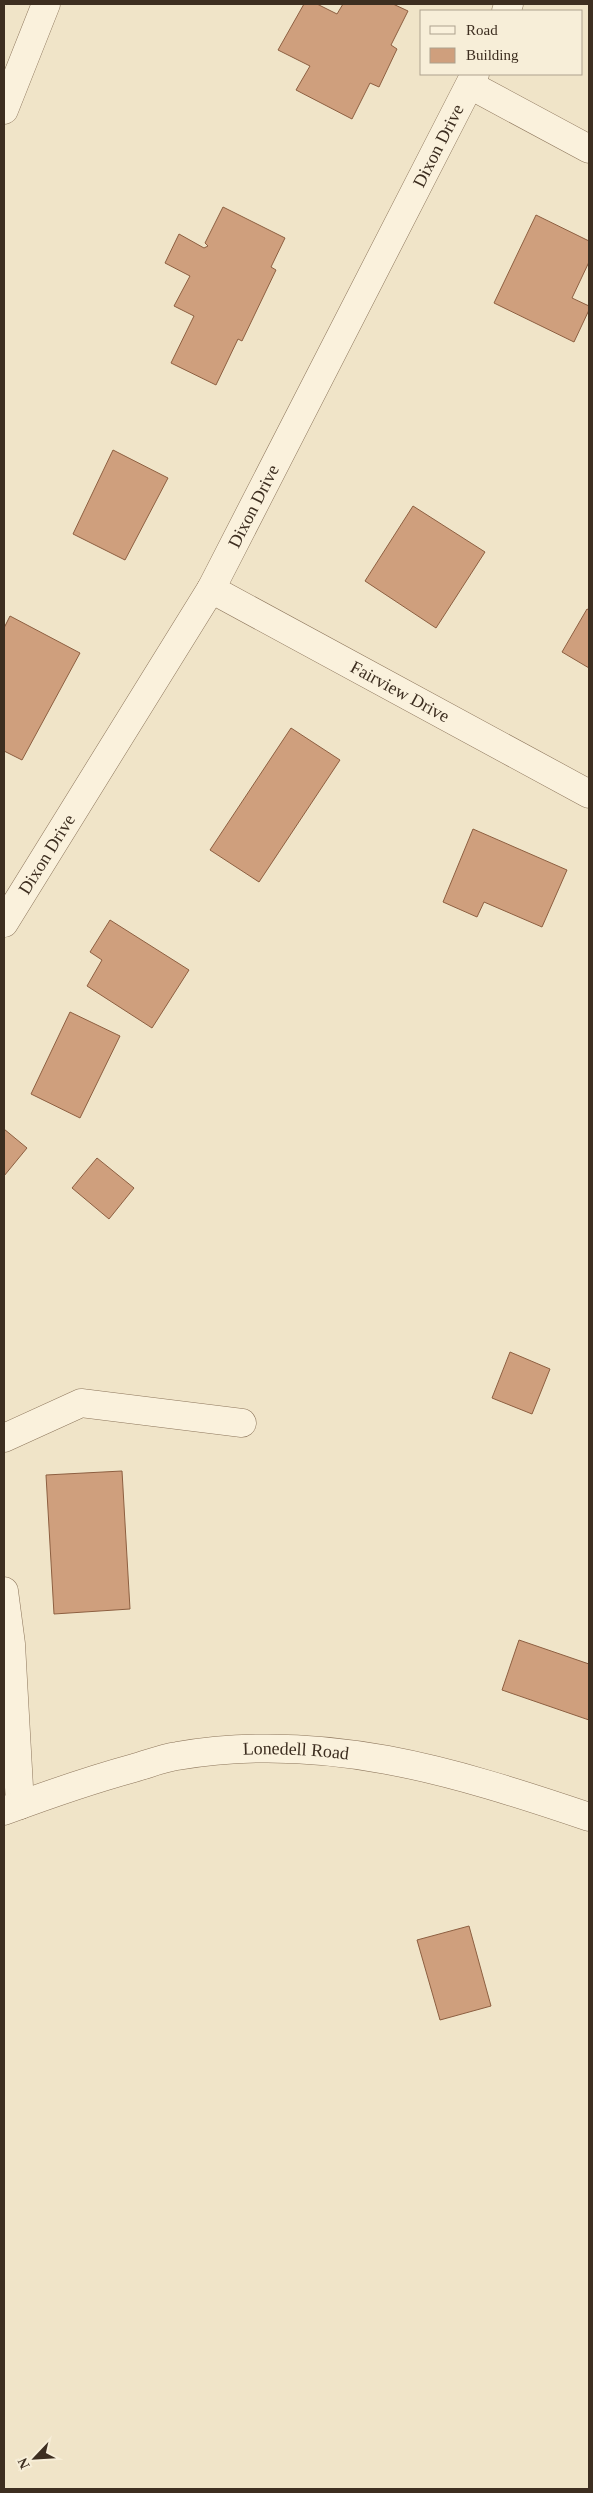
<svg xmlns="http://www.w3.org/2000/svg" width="593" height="2493" font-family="'Times New Roman',serif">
	<rect width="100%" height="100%" fill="#f0e4c8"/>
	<!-- building -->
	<g fill="#cf9f7d" stroke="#8d5f41">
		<path d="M 304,4 L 317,4 L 337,14 L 343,4 L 393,4 L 408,11 L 391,45 L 397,49 L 379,87 L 370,83 L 352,119 L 296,90 L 310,66 L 278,50 Z"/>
		<path d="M 223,207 L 285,238 L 271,267 L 276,270 L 242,341 L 238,339 L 216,385 L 171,363 L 194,316 L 174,306 L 190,276 L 165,263 L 179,234 L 204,248 L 208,246 L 205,243 Z"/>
		<path d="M 536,215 L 589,241 L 589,262 L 572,298 L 589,306 L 589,310 L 574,342 L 494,303 Z"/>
		<path d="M 113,450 L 168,478 L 125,560 L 73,534 Z"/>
		<path d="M 413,506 L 485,552 L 436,628 L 365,581 Z"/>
		<path d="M 587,609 L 589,610 L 589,668 L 562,652 Z"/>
		<path d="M 10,616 L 80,653 L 22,760 L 4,751 L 4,628 Z"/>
		<path d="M 291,728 L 340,760 L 259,882 L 210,850 Z"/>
		<path d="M 473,829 L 567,870 L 542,927 L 484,902 L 477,917 L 443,902 Z"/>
		<path d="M 110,920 L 189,970 L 152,1028 L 87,986 L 102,960 L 90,952 Z"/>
		<path d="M 70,1012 L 120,1036 L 80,1118 L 31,1094 Z"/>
		<path d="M 4,1129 L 27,1148 L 4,1176 Z"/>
		<path d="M 97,1158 L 134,1188 L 109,1219 L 72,1188 Z"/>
		<path d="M 510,1352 L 550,1369 L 532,1414 L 492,1398 Z"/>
		<path d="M 122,1471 L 130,1609 L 54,1614 L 46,1475 Z"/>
		<path d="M 519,1640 L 589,1664 L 589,1720 L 502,1690 Z"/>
		<path d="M 469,1926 L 491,2006 L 440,2020 L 417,1940 Z"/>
	</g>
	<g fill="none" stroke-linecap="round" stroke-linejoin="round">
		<defs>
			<g id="minor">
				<path d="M 506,11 L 509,4"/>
				<path d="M 470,85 L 589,149"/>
				<path d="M 4,110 L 46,4"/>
				<path id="s1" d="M 211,589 L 589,794"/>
				<path id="s2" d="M 4,923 L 211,589 L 475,74"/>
				<path d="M 4,1438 L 81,1403 L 242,1423"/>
				<path d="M 4,1591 L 11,1644 L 20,1805"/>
				<path id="s3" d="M 4,1811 C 47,1795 90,1780 134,1768 C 148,1764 163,1758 177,1756 C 323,1731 453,1771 589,1817"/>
			</g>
		</defs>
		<!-- minor casing -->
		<use href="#minor" stroke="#8d765c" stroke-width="29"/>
		<!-- minor -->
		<use href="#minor" stroke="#faf1dc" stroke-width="28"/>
	</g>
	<g text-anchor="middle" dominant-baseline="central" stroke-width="4.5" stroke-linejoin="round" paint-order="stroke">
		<!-- street labels -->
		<g font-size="18" fill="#3d2e20" stroke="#f7eed8">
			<text stroke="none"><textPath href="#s2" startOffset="891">Dixon Drive</textPath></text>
			<text stroke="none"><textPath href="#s2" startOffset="486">Dixon Drive</textPath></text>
			<text stroke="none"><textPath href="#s1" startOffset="215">Fairview Drive</textPath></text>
			<text stroke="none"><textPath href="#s2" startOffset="81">Dixon Drive</textPath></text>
			<text stroke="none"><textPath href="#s3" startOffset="301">Lonedell Road</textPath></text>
		</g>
	</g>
	<!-- border -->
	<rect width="593" height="2493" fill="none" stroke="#3d2e20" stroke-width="10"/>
	<!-- legend -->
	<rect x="420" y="10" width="162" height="65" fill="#f7eed8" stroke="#ada18e"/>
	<rect x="430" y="26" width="25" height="8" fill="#faf1dc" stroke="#ada18e"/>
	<text x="466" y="35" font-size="15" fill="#3d2e20">Road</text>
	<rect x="430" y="48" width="25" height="15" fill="#cf9f7d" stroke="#ada18e"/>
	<text x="466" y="60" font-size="15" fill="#3d2e20">Building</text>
	<!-- north arrow -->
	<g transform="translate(35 2458) rotate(245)" stroke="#f7eed8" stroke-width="4" paint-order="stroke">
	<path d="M0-4L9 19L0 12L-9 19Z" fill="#3d2e20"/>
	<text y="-8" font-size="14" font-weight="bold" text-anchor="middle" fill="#3d2e20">N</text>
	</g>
</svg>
